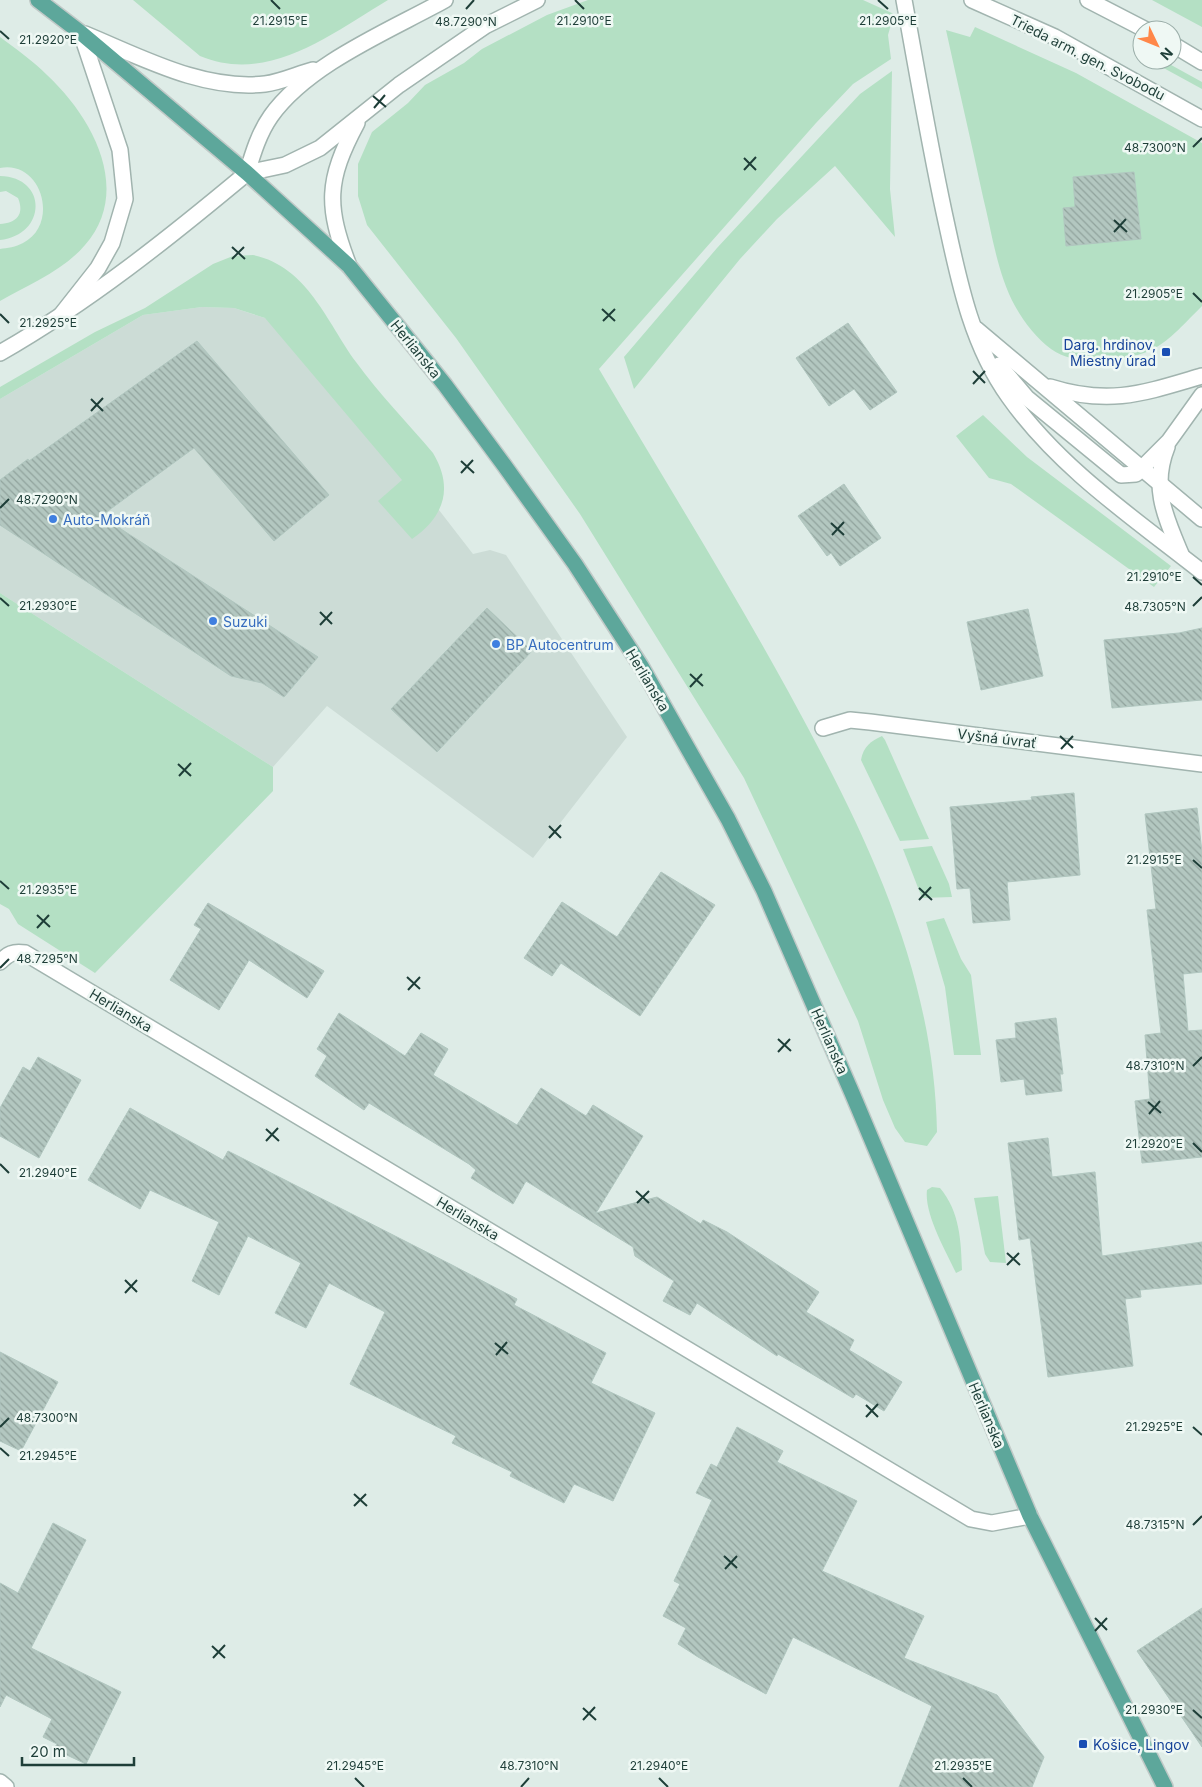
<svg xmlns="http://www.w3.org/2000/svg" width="1202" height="1787" font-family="Inter,sans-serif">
	<defs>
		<pattern id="building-back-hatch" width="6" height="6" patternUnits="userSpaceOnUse" patternTransform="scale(1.25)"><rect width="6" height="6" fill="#b3c7c0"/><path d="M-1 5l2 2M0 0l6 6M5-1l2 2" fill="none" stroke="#91a39d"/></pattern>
	</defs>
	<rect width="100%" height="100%" fill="#deece7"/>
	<!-- built -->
	<path fill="#ccdcd6" d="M 202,307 L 234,308 L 271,320 L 408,470 L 473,554 L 490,550 L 506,555 L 627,737 L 533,858 L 327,706 L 273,767 L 0,593 L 0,399 L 143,315 Z"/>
	<!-- grass -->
	<g fill="#b4e0c4">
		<path d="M 133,0 L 388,0 C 332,33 269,85 200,56 Z"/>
		<path d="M 588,0 L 863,0 L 894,14 L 888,35 L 891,59 L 853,84 L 816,123 L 599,369 C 662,476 728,582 788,691 C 864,830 934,969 937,1132 L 927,1146 L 905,1142 L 895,1128 L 883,1100 L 858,1021 L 744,778 L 580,514 L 456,338 L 367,225 L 358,196 L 358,164 L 372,132 L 408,103 L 425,85 L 464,63 L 482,49 L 547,15 Z"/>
		<path d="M 1151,0 L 1202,0 L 1202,27 L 1152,0 Z"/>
		<path d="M 975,27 L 1076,73 L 1202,143 L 1202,306 C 1165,343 1157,357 1103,360 C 1085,361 1066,360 1051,349 C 1037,339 1023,321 1015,306 C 997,273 992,233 983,197 C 971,141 958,85 946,30 L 970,37 Z"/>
		<path d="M 0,37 C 16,49 33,61 47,75 C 92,117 133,190 85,245 C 64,270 28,285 0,301 L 0,249 C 7,248 16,247 23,243 C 60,224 42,160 0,168 Z"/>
		<path d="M 1149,60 L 1162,60 L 1202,82 L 1202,89 Z"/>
		<path d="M 892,71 L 890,189 L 895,237 L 835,166 L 777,219 L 740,259 L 634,389 L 624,357 L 717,248 L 816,141 L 860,94 Z"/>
		<path d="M 0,176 C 48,177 47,235 0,240 L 0,224 C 16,223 25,215 18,198 L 6,191 L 0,192 Z"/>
		<path d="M 253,255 C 307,266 327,322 356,362 C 379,394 408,423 433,453 C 454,488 444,517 412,539 L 378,501 L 402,480 L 265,318 L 234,308 L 202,307 L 143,315 L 0,399 L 0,387 L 95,332 L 145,308 L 213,264 L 233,256 Z"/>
		<path d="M 983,415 L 1027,457 L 1171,566 L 1154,587 L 1011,484 L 989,478 L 956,436 Z"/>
		<path d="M 0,593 L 273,767 L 273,791 L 95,973 L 18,924 L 9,909 L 0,904 Z"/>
		<path d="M 882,736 L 885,740 L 929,839 L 900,841 L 861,760 C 863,747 871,741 882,736 Z"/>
		<path d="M 932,846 L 949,884 L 952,897 L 922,898 L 903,849 Z"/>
		<path d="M 944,918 L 961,959 L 971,975 L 981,1055 L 954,1055 L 945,987 L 926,922 Z"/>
		<path d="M 932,1187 L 940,1188 C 960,1212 961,1241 962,1270 L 956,1273 C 946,1251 924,1214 927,1190 Z"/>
		<path d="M 998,1196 L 1006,1263 L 990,1262 L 985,1254 L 974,1198 Z"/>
	</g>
	<!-- building -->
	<g fill="url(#building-back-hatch)" stroke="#b0c6bf">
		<path d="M 1134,172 L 1141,239 L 1066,246 L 1063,208 L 1075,207 L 1073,177 Z"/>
		<path d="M 848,323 L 897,392 L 870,410 L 854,389 L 829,406 L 796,358 Z"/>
		<path d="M 197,341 L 329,495 L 274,541 L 194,448 L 101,516 L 318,657 L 284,697 L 262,683 L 231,676 L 0,525 L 0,480 L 28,459 L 29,461 Z"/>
		<path d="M 844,484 L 881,538 L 840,566 L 831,553 L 827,556 L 798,516 Z"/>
		<path d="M 487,608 L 532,651 L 437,752 L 391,709 Z"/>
		<path d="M 1028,609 L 1043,676 L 981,690 L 967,622 Z"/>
		<path d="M 1202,628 L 1202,700 L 1112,708 L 1104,640 L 1179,633 Z"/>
		<path d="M 1074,793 L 1080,875 L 1007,882 L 1010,920 L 973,923 L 970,888 L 957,889 L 950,807 L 1032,800 L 1031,797 Z"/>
		<path d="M 1197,808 L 1202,852 L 1202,972 L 1183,974 L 1188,1031 L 1202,1030 L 1202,1157 L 1142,1163 L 1135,1101 L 1150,1099 L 1145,1035 L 1161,1033 L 1147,910 L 1156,909 L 1145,814 Z"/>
		<path d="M 661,872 L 715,905 L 640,1016 L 561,963 L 552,976 L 524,958 L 562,902 L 617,937 Z"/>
		<path d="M 208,903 L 324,971 L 307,998 L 249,960 L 219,1010 L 170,980 L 201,929 L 194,925 Z"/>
		<path d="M 339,1013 L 405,1056 L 421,1033 L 448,1049 L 433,1075 L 517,1125 L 541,1088 L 586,1116 L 593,1105 L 643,1136 L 596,1213 L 657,1197 L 701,1224 L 703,1220 L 727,1232 L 819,1292 L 806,1312 L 854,1340 L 849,1350 L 902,1382 L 884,1411 L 856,1394 L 853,1398 L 778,1354 L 777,1356 L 697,1303 L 690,1315 L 663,1301 L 674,1281 L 635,1256 L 633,1247 L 526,1181 L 513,1204 L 471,1178 L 476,1170 L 469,1164 L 369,1103 L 364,1110 L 315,1076 L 327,1056 L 317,1049 Z"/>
		<path d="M 1056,1018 L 1063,1074 L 1060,1074 L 1062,1091 L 1026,1095 L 1024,1079 L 1001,1082 L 996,1040 L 1016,1038 L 1015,1023 Z"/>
		<path d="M 38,1057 L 81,1080 L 39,1158 L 0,1136 L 0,1108 L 23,1067 L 30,1071 Z"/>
		<path d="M 130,1108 L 223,1160 L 228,1151 L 452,1265 L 517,1299 L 514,1305 L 606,1353 L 591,1383 L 655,1413 L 613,1501 L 574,1484 L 564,1503 L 510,1476 L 512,1472 L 452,1443 L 456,1436 L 350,1384 L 385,1312 L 329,1283 L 306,1328 L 275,1313 L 301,1263 L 248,1236 L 219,1295 L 192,1281 L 219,1222 L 150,1190 L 140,1209 L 88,1180 Z"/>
		<path d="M 1048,1138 L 1052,1177 L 1095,1172 L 1102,1256 L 1202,1242 L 1202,1284 L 1140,1290 L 1141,1297 L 1125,1299 L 1133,1366 L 1048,1377 L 1030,1238 L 1019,1240 L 1008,1143 Z"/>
		<path d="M 0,1352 L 58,1382 L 21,1451 L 0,1441 Z"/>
		<path d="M 737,1427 L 783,1451 L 777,1462 L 857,1501 L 822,1571 L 924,1616 L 904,1658 L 997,1695 L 1044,1757 L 1032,1787 L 899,1787 L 932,1706 L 793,1637 L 766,1694 L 698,1657 L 678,1644 L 686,1628 L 663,1616 L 680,1584 L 674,1581 L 712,1500 L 696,1493 L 711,1464 L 717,1467 Z"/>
		<path d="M 53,1523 L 86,1540 L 31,1648 L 121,1692 L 86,1764 L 54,1749 L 57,1744 L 43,1737 L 52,1719 L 6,1695 L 0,1707 L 0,1583 L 18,1593 Z"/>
		<path d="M 1202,1608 L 1202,1747 L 1137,1651 Z"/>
	</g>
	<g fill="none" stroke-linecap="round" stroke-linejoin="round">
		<defs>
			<g id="minor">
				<path d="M 904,0 C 917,71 929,142 944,212 C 958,276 970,343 1009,397 C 1059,468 1135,519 1202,572"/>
				<path d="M 61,315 L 98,268 L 112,243 L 125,199 L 120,150 L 81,33"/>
				<path d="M 976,329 L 1202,519"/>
				<path d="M 0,353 C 89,302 169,238 247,173"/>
				<path d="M 999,365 L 1027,398 L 1121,475 L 1136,474 L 1169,441 L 1202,395"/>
				<path d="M 1050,387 C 1110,406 1144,393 1202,376"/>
				<path d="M 1167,447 C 1151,487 1165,516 1181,554"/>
				<path d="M 823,728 L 850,720 L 870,722 L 1202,764"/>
				<path d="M 0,962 C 8,954 13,951 25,953 L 971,1519 L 992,1523 L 1030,1516"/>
				<path d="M 0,1782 L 6,1787"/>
			</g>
			<g id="tertiary">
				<path d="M 445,0 C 389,31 308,64 271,116 C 259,133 253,153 247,173 L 285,165 L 320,148 L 399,85 L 485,26 L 537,0"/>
				<path d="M 972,0 L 1055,37 L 1202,119"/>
				<path d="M 1088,0 L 1146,30"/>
				<path d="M 85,34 C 141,57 203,91 265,84 C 281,82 298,74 313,70"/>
				<path d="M 1172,44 L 1202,62"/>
				<path d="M 349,266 C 326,206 326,181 357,123"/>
			</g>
			<path id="primary" d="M 38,0 L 81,33 L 247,173 L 349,266 L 445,385 L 504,465 L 575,564 L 641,666 L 728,819 L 764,891 L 852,1093 L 1030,1516 L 1165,1787"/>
		</defs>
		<!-- minor casing -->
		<use href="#minor" stroke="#a1b4af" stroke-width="18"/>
		<!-- tertiary casing -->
		<use href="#tertiary" stroke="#a1b4af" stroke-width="18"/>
		<!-- primary casing -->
		<use href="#primary" stroke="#c0c9c7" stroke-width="18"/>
		<!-- minor -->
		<use href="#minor" stroke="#fff" stroke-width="15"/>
		<!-- tertiary -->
		<use href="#tertiary" stroke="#fff" stroke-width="15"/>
		<!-- primary -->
		<use href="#primary" stroke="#5da79b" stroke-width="15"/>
	</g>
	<!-- ticks -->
	<path fill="none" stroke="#1e3e38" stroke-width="2" d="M 271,0 L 280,9M 575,0 L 584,9M 878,0 L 888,9M 466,9 L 474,0M 0,31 L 9,39M 373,96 L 386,107M 374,108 L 385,95M 1193,147 L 1202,138M 744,158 L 756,170M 744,170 L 756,157M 1114,220 L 1127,232M 1114,232 L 1126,219M 232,247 L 245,259M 232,259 L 244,247M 1193,293 L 1202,302M 602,309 L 615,321M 0,314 L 9,323M 603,321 L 615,309M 973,371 L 985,383M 973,384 L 985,371M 91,399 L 103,411M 91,411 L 103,398M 461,461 L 474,473M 461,473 L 473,460M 0,508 L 9,499M 831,523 L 844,535M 832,535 L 844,522M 1193,577 L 1202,585M 0,598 L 9,606M 1193,606 L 1202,597M 320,612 L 332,624M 320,625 L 332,612M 690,674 L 703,686M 690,687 L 702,674M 1060,736 L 1073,748M 1061,749 L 1073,736M 178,764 L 191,776M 179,776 L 191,763M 549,826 L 561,838M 549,838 L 561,825M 1193,860 L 1202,868M 0,881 L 9,889M 919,888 L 932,900M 919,900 L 931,887M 37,915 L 50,927M 37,928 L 49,915M 0,968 L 9,959M 407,977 L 420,989M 408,990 L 420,977M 778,1039 L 791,1051M 778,1052 L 790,1039M 1193,1066 L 1202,1057M 1148,1102 L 1161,1113M 1149,1114 L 1160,1101M 266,1129 L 279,1141M 266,1141 L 278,1128M 1193,1143 L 1202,1152M 0,1164 L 9,1173M 636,1191 L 649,1203M 637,1203 L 649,1191M 1007,1253 L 1020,1265M 1007,1265 L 1019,1253M 125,1280 L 137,1292M 125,1293 L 137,1280M 495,1343 L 508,1354M 496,1355 L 507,1342M 866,1405 L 878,1417M 866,1417 L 878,1404M 0,1427 L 9,1418M 1193,1427 L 1202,1435M 0,1448 L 9,1456M 354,1494 L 367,1506M 354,1506 L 366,1494M 1193,1525 L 1202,1516M 724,1556 L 737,1568M 725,1569 L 737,1556M 1095,1618 L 1107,1630M 1095,1631 L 1107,1618M 212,1646 L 225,1658M 213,1658 L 225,1645M 583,1708 L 596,1720M 1193,1710 L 1202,1718M 583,1720 L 595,1707M 355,1778 L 364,1787M 659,1778 L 668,1787M 963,1778 L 972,1787M 521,1787 L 529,1778"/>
	<!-- markers -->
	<g fill="#1a4fb4" stroke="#eff8f4" stroke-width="2">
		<rect x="1161" y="347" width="10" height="10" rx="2.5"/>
		<rect x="1078" y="1739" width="10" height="10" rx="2.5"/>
	</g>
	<g fill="#3f7fe0" stroke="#eff8f4" stroke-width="2">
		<circle cx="53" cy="519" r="5"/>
		<circle cx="213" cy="621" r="5"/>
		<circle cx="496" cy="644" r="5"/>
	</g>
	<g text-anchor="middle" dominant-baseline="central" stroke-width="5" stroke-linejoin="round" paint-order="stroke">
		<!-- street labels -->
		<g font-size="14" fill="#1e3e38" stroke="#eff8f4">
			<text transform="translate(1088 57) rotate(27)">Trieda arm. gen. Svobodu</text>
			<text transform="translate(416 349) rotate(51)">Herlianska</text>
			<text transform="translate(648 680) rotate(59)">Herlianska</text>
			<text transform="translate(997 738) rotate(7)">Vyšná úvrať</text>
			<text transform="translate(121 1010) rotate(31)">Herlianska</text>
			<text transform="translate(830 1041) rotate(66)">Herlianska</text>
			<text transform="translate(468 1218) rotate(31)">Herlianska</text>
			<text transform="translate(987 1415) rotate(67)">Herlianska</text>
		</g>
		<!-- transit labels -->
		<g font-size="14" fill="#164399" stroke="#eff8f4" text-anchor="end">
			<text x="1156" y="344">Darg. hrdinov,<tspan x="1156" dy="16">Miestny úrad</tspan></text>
			<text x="1093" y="1744" text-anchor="start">Košice, Lingov</text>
		</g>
		<!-- shop labels -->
		<g font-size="14" fill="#366cbe" stroke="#eff8f4" text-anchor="start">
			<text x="63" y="519">Auto-Mokráň</text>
			<text x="223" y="621">Suzuki</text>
			<text x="506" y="644">BP Autocentrum</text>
		</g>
	</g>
	<g font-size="12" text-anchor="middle" fill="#1e3e38" stroke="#eff8f4" stroke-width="5" stroke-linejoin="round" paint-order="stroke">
		<text x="280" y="25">21.2915°E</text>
		<text x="584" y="25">21.2910°E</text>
		<text x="888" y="25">21.2905°E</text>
		<text x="466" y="26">48.7290°N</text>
		<text x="48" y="44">21.2920°E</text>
		<text x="1155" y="152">48.7300°N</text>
		<text x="1154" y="298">21.2905°E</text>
		<text x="48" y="327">21.2925°E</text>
		<text x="47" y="504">48.7290°N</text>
		<text x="1154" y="581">21.2910°E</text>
		<text x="48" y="610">21.2930°E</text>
		<text x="1155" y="611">48.7305°N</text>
		<text x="1154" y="864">21.2915°E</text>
		<text x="48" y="894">21.2935°E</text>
		<text x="47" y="963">48.7295°N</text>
		<text x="1155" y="1070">48.7310°N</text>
		<text x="1154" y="1148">21.2920°E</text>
		<text x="48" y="1177">21.2940°E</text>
		<text x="47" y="1422">48.7300°N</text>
		<text x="1154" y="1431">21.2925°E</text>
		<text x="48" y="1460">21.2945°E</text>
		<text x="1155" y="1529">48.7315°N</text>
		<text x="1154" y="1714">21.2930°E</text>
		<text x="529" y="1770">48.7310°N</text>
		<text x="355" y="1770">21.2945°E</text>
		<text x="659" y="1770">21.2940°E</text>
		<text x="963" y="1770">21.2935°E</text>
	</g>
	<!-- north arrow -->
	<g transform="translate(1157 45) rotate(133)"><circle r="24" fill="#eff8f4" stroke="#9baea9"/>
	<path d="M0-4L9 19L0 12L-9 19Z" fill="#ff8749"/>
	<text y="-8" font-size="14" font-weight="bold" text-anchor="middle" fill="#1e3e38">N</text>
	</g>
	<!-- scale -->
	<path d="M22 1757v8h112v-8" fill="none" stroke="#1e3e38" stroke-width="2.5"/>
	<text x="30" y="1757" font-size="15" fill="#1e3e38" stroke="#eff8f4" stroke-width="4" paint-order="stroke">20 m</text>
</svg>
